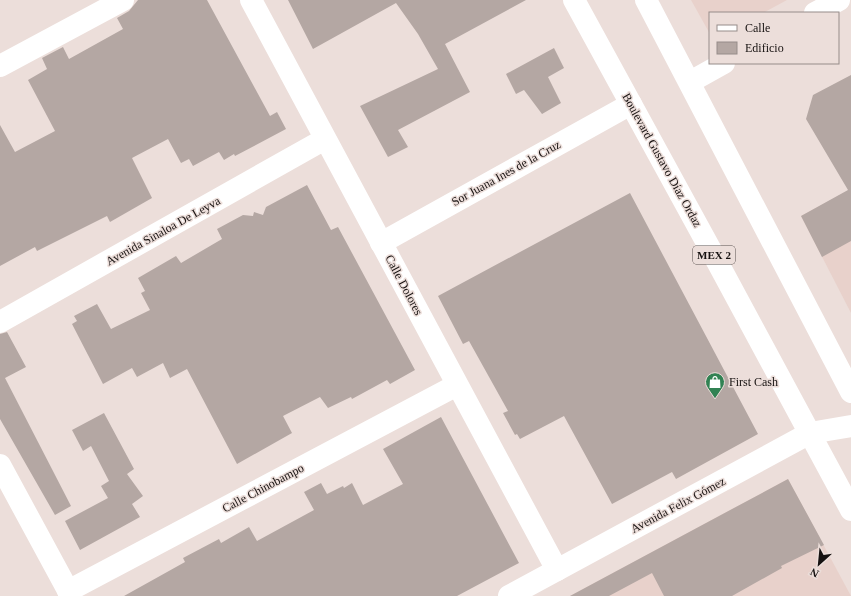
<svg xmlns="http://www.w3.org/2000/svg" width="851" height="596" font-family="Georgia,serif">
	<rect width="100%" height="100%" fill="#ecdeda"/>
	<!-- built -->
	<g fill="#e8d1cb">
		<path d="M 691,0 L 787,0 L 763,13 L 710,13 L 710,34 Z"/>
		<path d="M 851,189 L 851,313 L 801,216 Z"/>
		<path d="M 788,479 L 851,596 L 570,596 Z"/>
	</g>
	<!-- building -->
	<g fill="#b4a7a3">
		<path d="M 138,0 L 207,0 L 270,116 L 277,112 L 286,129 L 235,156 L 234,154 L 224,160 L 219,152 L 193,166 L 189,159 L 181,163 L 168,139 L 132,158 L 152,198 L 110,222 L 107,216 L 37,251 L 35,247 L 0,266 L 0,125 L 15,152 L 55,131 L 28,80 L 47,69 L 42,58 L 63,47 L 69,59 L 123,29 L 117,18 L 129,11 Z"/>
		<path d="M 288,0 L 526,0 L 445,44 L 470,92 L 398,130 L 408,147 L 388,157 L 360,106 L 438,69 L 418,34 L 396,3 L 313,49 Z"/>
		<path d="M 554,48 L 564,68 L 548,77 L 561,103 L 542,114 L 524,90 L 516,94 L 506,74 Z"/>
		<path d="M 851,75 L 851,241 L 822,257 L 801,216 L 848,190 L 806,119 L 813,95 Z"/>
		<path d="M 307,185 L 331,230 L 338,227 L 415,370 L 390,384 L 387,380 L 352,399 L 351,397 L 328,408 L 320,397 L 283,416 L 292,433 L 237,464 L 187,369 L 170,378 L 163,363 L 137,377 L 132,368 L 103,384 L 72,324 L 77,321 L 74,316 L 97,304 L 111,329 L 150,310 L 141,293 L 145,291 L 138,278 L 176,256 L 181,263 L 222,239 L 217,229 L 243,215 L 253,216 L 254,212 L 263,215 L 266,207 Z"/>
		<path d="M 630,193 L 758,434 L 676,479 L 672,472 L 612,504 L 564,416 L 520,439 L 517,434 L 515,435 L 503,413 L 508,411 L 469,341 L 463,344 L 438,296 Z"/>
		<path d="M 7,332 L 26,367 L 5,378 L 71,506 L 55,515 L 0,419 L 0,334 Z"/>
		<path d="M 104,413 L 134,469 L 127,474 L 143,496 L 132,504 L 140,517 L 80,550 L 65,521 L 108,498 L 101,486 L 109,481 L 91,446 L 83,451 L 72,430 Z"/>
		<path d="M 441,417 L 519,563 L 457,596 L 124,596 L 185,562 L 183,558 L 219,539 L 221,543 L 249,527 L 257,541 L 314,510 L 304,492 L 321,483 L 327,494 L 343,486 L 344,488 L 352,483 L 363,505 L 403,484 L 383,449 Z"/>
		<path d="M 788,479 L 824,545 L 781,566 L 782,568 L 732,596 L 664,596 L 652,573 L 609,596 L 570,596 Z"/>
	</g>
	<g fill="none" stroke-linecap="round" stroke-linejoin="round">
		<!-- street -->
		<g stroke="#fff" stroke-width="22">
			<path d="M 251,0 L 557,570"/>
			<path d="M 815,13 L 839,0"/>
			<path d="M 0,66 L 123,0"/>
			<path d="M 690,82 L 724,63"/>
			<path d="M 381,243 L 631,104"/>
			<path d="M 0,322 L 325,139"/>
			<path d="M 0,465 L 71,596"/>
			<path d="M 68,591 L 457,385"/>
			<path d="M 509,596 L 810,433"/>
		</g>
		<!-- secondary -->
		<path stroke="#fff" stroke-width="22" d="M 810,433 L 851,426"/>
		<!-- primary -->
		<g stroke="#fff" stroke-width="22">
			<path d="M 574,0 L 713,254 L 851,510"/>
			<path d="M 646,0 L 851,392"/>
		</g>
	</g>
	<!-- icons -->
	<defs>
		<symbol id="shop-pin" viewBox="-11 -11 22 30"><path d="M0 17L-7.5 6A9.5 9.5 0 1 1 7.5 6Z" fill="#318253" stroke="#ecdeda"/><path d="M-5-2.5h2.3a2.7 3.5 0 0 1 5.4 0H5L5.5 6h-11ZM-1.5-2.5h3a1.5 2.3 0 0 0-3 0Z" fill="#fff"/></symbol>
	</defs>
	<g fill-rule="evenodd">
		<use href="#shop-pin" x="704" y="371" width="22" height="30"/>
	</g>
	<g text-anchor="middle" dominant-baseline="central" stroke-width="3" stroke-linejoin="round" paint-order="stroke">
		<!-- shield labels -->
		<rect fill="#ecdeda" stroke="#564e4d" stroke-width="1" x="693" y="246" width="42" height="18" rx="3"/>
		<g font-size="11" font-weight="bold" fill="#161110">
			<text x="714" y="255">MEX 2</text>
		</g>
		<!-- street labels -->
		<g font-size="12" fill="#161110" stroke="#ecdeda">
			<text transform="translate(662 160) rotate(61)">Boulevard Gustavo Díaz Ordaz</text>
			<text transform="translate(506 173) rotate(-29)">Sor Juana Ines de la Cruz</text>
			<text transform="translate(163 231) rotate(-29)">Avenida Sinaloa De Leyva</text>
			<text transform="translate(404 285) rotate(62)">Calle Dolores</text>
			<text transform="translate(263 488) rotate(-28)">Calle Chinobampo</text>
			<text transform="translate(678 505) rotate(-28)">Avenida Felix Gómez</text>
		</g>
		<!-- poi labels -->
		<g font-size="12" fill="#161110" stroke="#ecdeda" text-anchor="start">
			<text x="729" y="382">First Cash</text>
		</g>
	</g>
	<!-- legend -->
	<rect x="709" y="12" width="130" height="52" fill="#ecdeda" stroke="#968c89"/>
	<rect x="717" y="25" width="20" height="6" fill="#ffffff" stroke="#968c89"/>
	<text x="745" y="32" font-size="12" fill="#161110">Calle</text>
	<rect x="717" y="42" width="20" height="12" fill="#b4a7a3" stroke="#968c89"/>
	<text x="745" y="52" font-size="12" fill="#161110">Edificio</text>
	<!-- north arrow -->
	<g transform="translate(819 564) rotate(207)" stroke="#ecdeda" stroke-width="3" paint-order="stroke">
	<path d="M0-3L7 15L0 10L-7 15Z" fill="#161110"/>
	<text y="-6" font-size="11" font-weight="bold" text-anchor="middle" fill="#161110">N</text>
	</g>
</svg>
